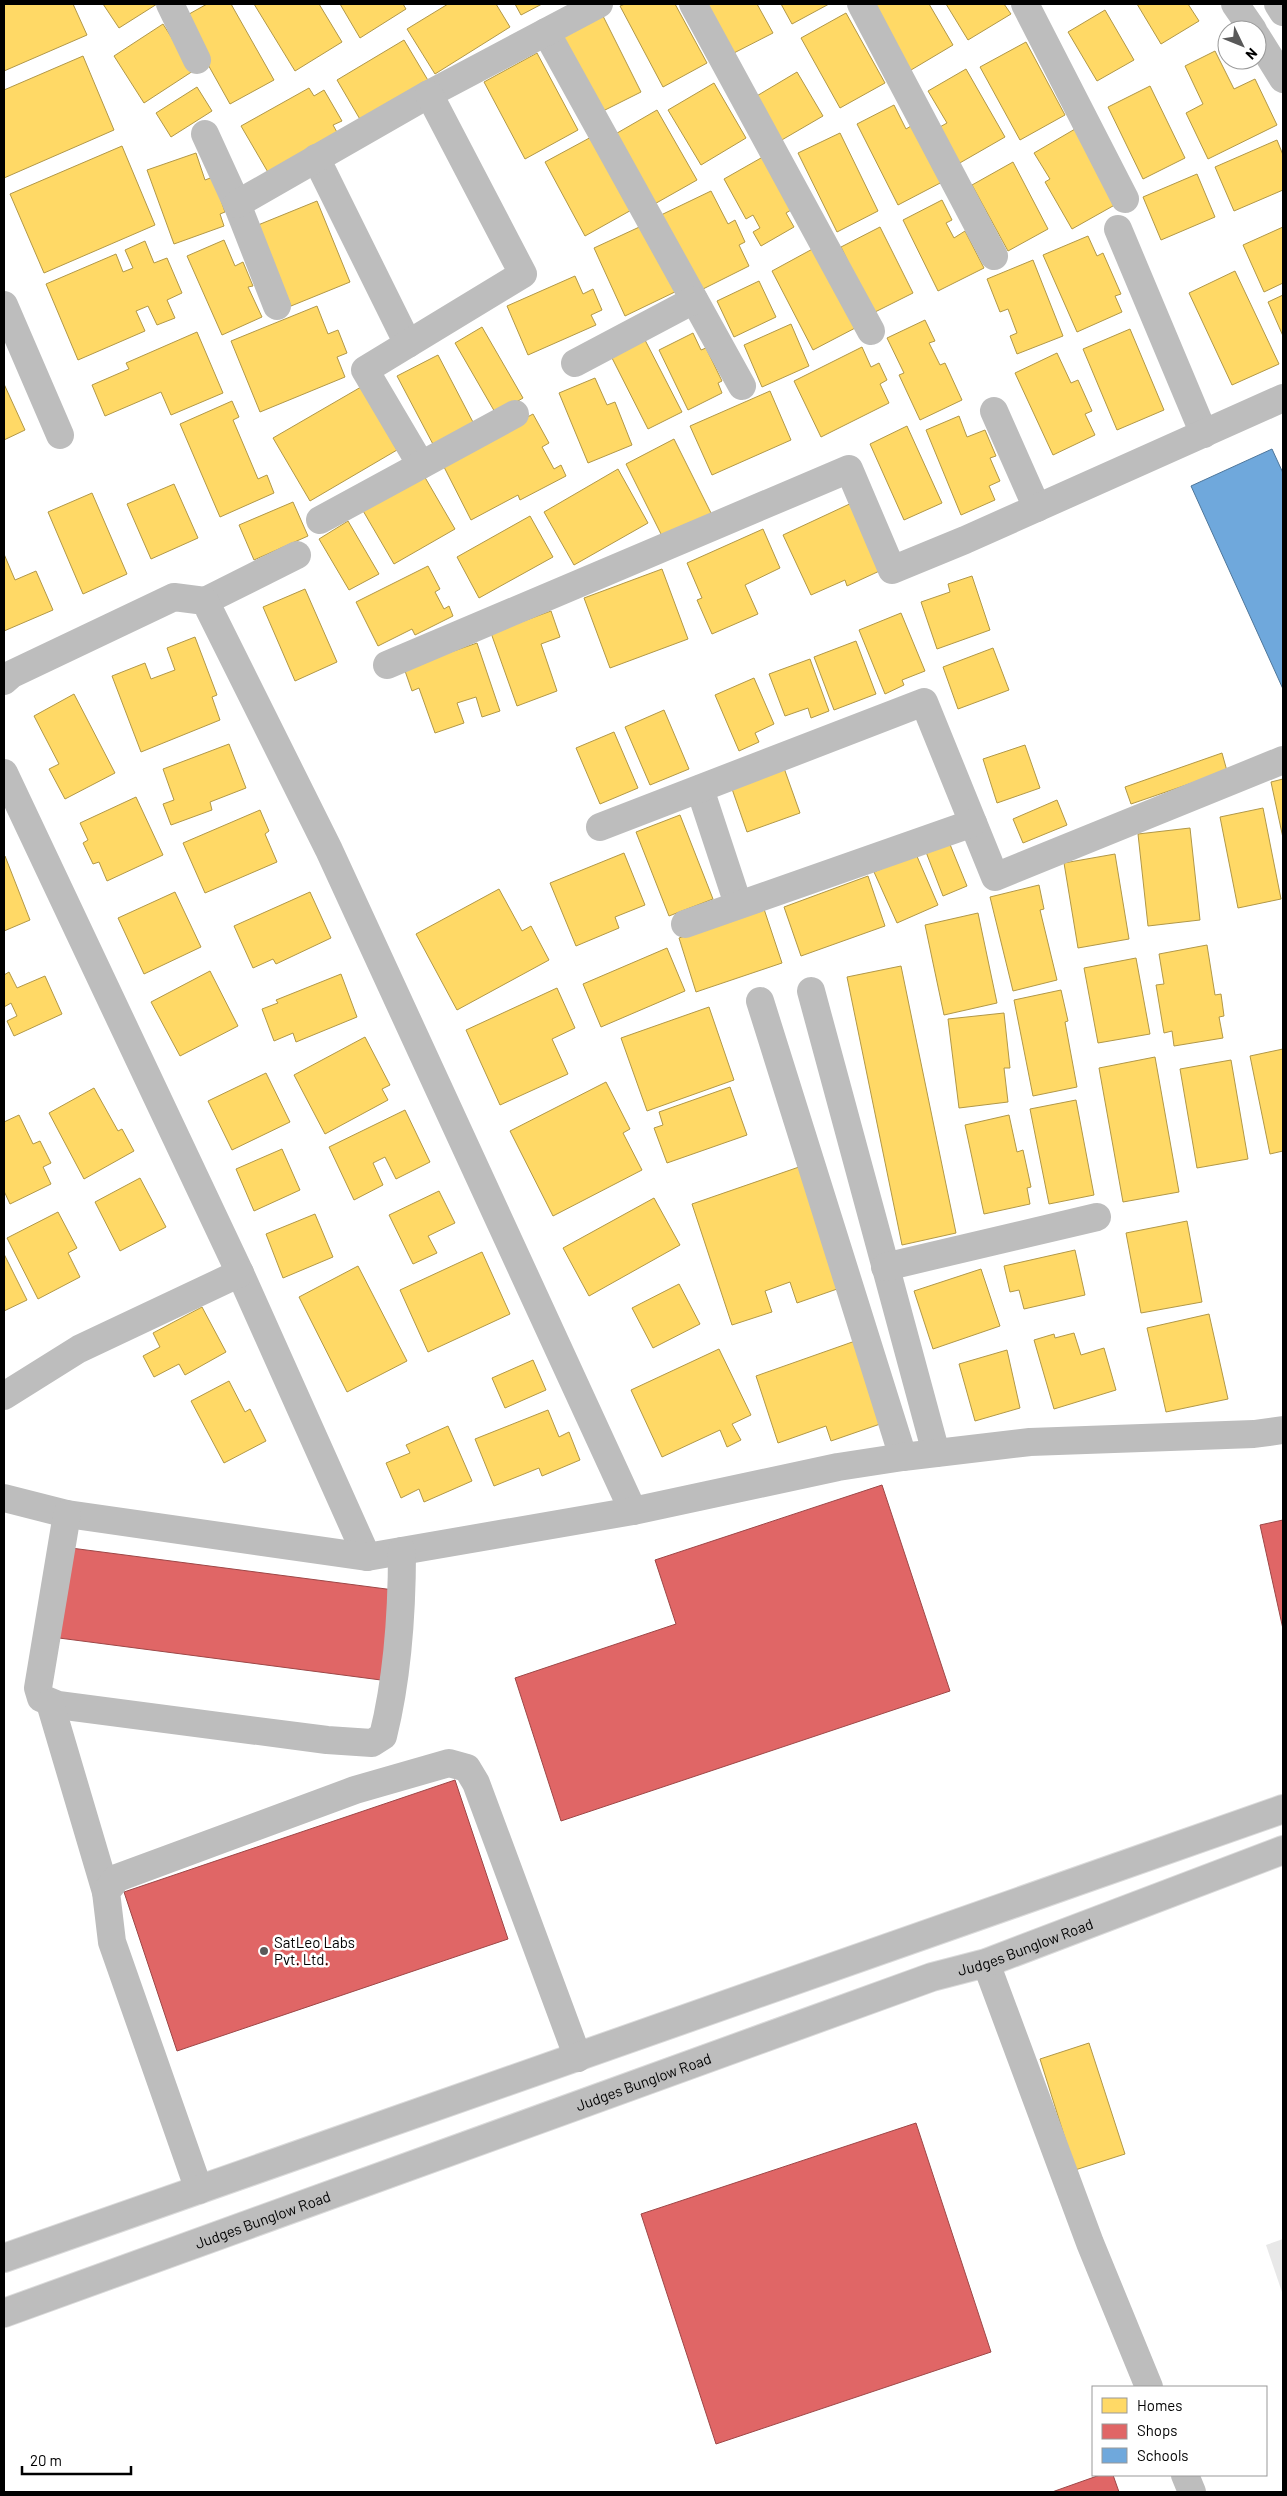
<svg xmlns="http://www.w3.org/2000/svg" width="1287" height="2496" font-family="Barlow,sans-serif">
	<rect width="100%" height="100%" fill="#fff"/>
	<!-- green -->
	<path fill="#e8e8e8" d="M 1283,2239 L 1283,2295 L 1266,2245 Z"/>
	<!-- homes -->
	<g fill="#ffd966" stroke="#b29847">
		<path d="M 4,4 L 73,4 L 87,35 L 4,71 Z"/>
		<path d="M 103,4 L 157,4 L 119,28 Z"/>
		<path d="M 207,4 L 231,4 L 274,80 L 230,104 L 182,18 Z"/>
		<path d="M 254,4 L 319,4 L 342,42 L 295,71 Z"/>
		<path d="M 340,4 L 403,4 L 406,9 L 360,38 Z"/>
		<path d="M 448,4 L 496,4 L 510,27 L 435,74 L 407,29 Z"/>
		<path d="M 515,4 L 542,4 L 521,15 Z"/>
		<path d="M 625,4 L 675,4 L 707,63 L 663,87 L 620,6 Z"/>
		<path d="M 704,4 L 757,4 L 773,33 L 730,55 Z"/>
		<path d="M 781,4 L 829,4 L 792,24 Z"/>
		<path d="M 865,4 L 929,4 L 953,45 L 906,73 Z"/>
		<path d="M 946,4 L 1004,4 L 1011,14 L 968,40 Z"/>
		<path d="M 1137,4 L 1188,4 L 1199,21 L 1161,44 Z"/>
		<path d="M 1105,10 L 1134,60 L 1097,81 L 1068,32 Z"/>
		<path d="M 846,13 L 885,83 L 840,108 L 801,38 Z"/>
		<path d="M 602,14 L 641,92 L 595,115 L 556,37 Z"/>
		<path d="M 163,24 L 193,71 L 144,103 L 114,56 Z"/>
		<path d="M 404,40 L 429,82 L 361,121 L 337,80 Z"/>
		<path d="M 1026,42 L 1065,115 L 1020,140 L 980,67 Z"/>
		<path d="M 1215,51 L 1234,89 L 1255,79 L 1277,125 L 1208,159 L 1186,113 L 1203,104 L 1185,66 Z"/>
		<path d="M 537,53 L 578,130 L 525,159 L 484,82 Z"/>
		<path d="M 83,56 L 114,130 L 4,178 L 4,90 Z"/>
		<path d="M 966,69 L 1005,137 L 958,164 L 938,128 L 947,123 L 928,91 Z"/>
		<path d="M 797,72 L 823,116 L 780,141 L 755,97 Z"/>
		<path d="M 714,83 L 746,138 L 701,165 L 668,110 Z"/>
		<path d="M 1150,86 L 1185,158 L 1143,179 L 1108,107 Z"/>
		<path d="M 197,87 L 212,111 L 171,137 L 156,113 Z"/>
		<path d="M 309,88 L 314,96 L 324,90 L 342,121 L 333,125 L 338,134 L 269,174 L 241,126 Z"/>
		<path d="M 894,105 L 906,129 L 911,126 L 944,181 L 898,205 L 857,124 Z"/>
		<path d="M 657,110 L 697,180 L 651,206 L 612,136 Z"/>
		<path d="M 1075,129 L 1120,202 L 1072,229 L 1045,182 L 1050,179 L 1034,153 Z"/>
		<path d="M 840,133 L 878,211 L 837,232 L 798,153 Z"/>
		<path d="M 595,135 L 635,208 L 585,236 L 545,162 Z"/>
		<path d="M 1277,140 L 1283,155 L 1283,190 L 1234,211 L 1215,167 Z"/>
		<path d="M 122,146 L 155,225 L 44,273 L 10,194 Z"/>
		<path d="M 196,153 L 205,180 L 213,177 L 225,212 L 220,214 L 224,226 L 174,244 L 147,170 Z"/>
		<path d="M 768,154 L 791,210 L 786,213 L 794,227 L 761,246 L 753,232 L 760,228 L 753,215 L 746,219 L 724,179 Z"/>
		<path d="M 1013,162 L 1048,229 L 1008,251 L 972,185 Z"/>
		<path d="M 1197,174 L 1215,217 L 1161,240 L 1143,197 Z"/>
		<path d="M 711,191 L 728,224 L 735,220 L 745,242 L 739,245 L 749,266 L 699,291 L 661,215 Z"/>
		<path d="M 942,200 L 952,220 L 946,223 L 954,238 L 965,231 L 984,268 L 938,291 L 903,220 Z"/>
		<path d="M 317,201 L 350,282 L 291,306 L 258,225 Z"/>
		<path d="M 648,223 L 679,290 L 625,316 L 594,248 Z"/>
		<path d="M 880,227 L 913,293 L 873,313 L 841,247 Z"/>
		<path d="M 1283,227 L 1283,283 L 1264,292 L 1243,245 Z"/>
		<path d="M 1088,236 L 1097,256 L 1103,253 L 1121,294 L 1115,296 L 1122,312 L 1077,332 L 1043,255 Z"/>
		<path d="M 224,240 L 235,266 L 243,262 L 253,286 L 248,287 L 262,317 L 222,335 L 187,256 Z"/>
		<path d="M 145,241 L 154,263 L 167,258 L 182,293 L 167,300 L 175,318 L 157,325 L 148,306 L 136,311 L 145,331 L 78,360 L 46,284 L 116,254 L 123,272 L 133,268 L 125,250 Z"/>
		<path d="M 818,246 L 859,326 L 813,350 L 772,271 Z"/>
		<path d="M 1033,260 L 1063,336 L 1017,354 L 1010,336 L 1017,333 L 1008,309 L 1000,312 L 987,279 Z"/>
		<path d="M 1235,271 L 1279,364 L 1232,385 L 1189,293 Z"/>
		<path d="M 575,276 L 583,294 L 593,289 L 602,310 L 591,315 L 596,325 L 528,355 L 507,306 Z"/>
		<path d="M 759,281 L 776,317 L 734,337 L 717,301 Z"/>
		<path d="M 1283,295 L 1283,336 L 1268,302 Z"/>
		<path d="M 317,306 L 328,334 L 338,330 L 347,353 L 337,357 L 345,377 L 260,412 L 231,341 Z"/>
		<path d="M 925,320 L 935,341 L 929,343 L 940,365 L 945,363 L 962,400 L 920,420 L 899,375 L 904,373 L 887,338 Z"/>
		<path d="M 791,324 L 809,366 L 762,387 L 744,345 Z"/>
		<path d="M 482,327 L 523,398 L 496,414 L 455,343 Z"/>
		<path d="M 1130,329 L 1164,410 L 1117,430 L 1083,349 Z"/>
		<path d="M 197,332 L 223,393 L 171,415 L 161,392 L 105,416 L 92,385 L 129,369 L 126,363 Z"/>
		<path d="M 693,333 L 701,350 L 706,348 L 722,381 L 718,383 L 722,393 L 688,410 L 659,350 Z"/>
		<path d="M 645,340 L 682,412 L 648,429 L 612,358 Z"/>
		<path d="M 862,347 L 871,367 L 879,363 L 887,380 L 880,384 L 889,403 L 821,437 L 794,381 Z"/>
		<path d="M 1057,353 L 1071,383 L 1078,380 L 1092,411 L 1085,414 L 1095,435 L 1053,455 L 1015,373 Z"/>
		<path d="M 438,355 L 475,426 L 435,448 L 397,376 Z"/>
		<path d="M 595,378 L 607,405 L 615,402 L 632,445 L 588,463 L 559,393 Z"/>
		<path d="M 4,384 L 25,430 L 4,440 Z"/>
		<path d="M 361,387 L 397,450 L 310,501 L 273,438 Z"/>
		<path d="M 770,391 L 791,440 L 712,475 L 690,426 Z"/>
		<path d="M 232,401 L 239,417 L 233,420 L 258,479 L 267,475 L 274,493 L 220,517 L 180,424 Z"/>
		<path d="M 533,414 L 549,443 L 542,447 L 554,469 L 561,465 L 566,476 L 520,500 L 518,495 L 471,520 L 444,467 L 484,440 Z"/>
		<path d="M 959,416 L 967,437 L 985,430 L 996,456 L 990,458 L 1000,481 L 989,486 L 995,500 L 961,515 L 926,430 Z"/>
		<path d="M 907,426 L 942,503 L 904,520 L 870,444 Z"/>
		<path d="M 674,439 L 714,519 L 666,544 L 626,464 Z"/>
		<path d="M 618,469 L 648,523 L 574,565 L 544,512 Z"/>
		<path d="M 423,474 L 455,529 L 394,564 L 362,509 Z"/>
		<path d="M 174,484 L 198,538 L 151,559 L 127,504 Z"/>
		<path d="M 92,493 L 127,574 L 83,594 L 48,512 Z"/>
		<path d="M 856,501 L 886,568 L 847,586 L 845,580 L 811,595 L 783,535 Z"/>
		<path d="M 293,502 L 308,536 L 254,560 L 239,525 Z"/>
		<path d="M 530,516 L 553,557 L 479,598 L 457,557 Z"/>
		<path d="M 348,521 L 379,574 L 349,590 L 319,539 Z"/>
		<path d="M 763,529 L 780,568 L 745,585 L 758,614 L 712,634 L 697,600 L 702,598 L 687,563 Z"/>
		<path d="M 4,554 L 15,580 L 36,571 L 53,610 L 4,631 Z"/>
		<path d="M 428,566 L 440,589 L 435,592 L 444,609 L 449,606 L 453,616 L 415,635 L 412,629 L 378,646 L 356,602 Z"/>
		<path d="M 662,569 L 688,639 L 610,668 L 584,598 Z"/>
		<path d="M 972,576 L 990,630 L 937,649 L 921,602 L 950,592 L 948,584 Z"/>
		<path d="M 305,589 L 337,662 L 295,681 L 263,607 Z"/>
		<path d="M 551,611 L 560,637 L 541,644 L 557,691 L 517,706 L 491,633 Z"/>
		<path d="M 901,613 L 925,671 L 902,680 L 904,685 L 885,694 L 859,630 Z"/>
		<path d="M 195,637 L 217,695 L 212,697 L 220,720 L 141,752 L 112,676 L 145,663 L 151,679 L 175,670 L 167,648 Z"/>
		<path d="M 856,641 L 876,694 L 834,710 L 814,657 Z"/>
		<path d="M 477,643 L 500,711 L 482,717 L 476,697 L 457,703 L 464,723 L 435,733 L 419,688 L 412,691 L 404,668 Z"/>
		<path d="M 993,648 L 1009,690 L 958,709 L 943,667 Z"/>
		<path d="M 810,659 L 829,711 L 811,718 L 808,708 L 785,716 L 769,674 Z"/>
		<path d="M 754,678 L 774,724 L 755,733 L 759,742 L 739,751 L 715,695 Z"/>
		<path d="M 74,694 L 115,773 L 65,799 L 49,769 L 59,764 L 34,716 Z"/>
		<path d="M 664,710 L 689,769 L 650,785 L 625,727 Z"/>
		<path d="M 614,732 L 638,788 L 600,804 L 576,748 Z"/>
		<path d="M 229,744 L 246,788 L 210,802 L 212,810 L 171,825 L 163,804 L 174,800 L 163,769 Z"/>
		<path d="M 1025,745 L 1040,788 L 997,803 L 983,759 Z"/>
		<path d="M 1222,753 L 1227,771 L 1131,804 L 1125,787 Z"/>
		<path d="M 784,768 L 800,813 L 747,832 L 731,786 Z"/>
		<path d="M 1283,779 L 1283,838 L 1271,782 Z"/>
		<path d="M 136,797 L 163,855 L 107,881 L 99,862 L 93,864 L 83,843 L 88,840 L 80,823 Z"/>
		<path d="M 1057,800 L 1067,825 L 1023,843 L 1013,819 Z"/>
		<path d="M 1263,808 L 1281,899 L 1238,908 L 1220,817 Z"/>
		<path d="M 260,810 L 269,831 L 265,834 L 277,862 L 205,893 L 183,843 Z"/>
		<path d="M 680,815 L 713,899 L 669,916 L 636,832 Z"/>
		<path d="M 1190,828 L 1200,920 L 1148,926 L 1138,834 Z"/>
		<path d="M 949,842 L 967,886 L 943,896 L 926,852 Z"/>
		<path d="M 624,853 L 645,905 L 615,917 L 619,928 L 576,946 L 550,883 Z"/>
		<path d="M 916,854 L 938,905 L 897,923 L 874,872 Z"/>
		<path d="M 1115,854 L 1129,939 L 1078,948 L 1064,863 Z"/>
		<path d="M 5,856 L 30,920 L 4,931 L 4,857 Z"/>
		<path d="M 868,876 L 885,926 L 801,956 L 784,907 Z"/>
		<path d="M 1039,885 L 1044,909 L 1040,910 L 1057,980 L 1013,991 L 990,897 Z"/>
		<path d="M 499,889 L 522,931 L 531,926 L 549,960 L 457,1010 L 416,934 Z"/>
		<path d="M 175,892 L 201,947 L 144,974 L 118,918 Z"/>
		<path d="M 310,892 L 331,938 L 276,964 L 273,959 L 253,968 L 234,926 Z"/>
		<path d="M 764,909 L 782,963 L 696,992 L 679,938 Z"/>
		<path d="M 978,913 L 997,1003 L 944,1015 L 925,925 Z"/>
		<path d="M 1207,945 L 1215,995 L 1221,994 L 1224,1016 L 1219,1017 L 1223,1038 L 1174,1046 L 1172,1031 L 1164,1033 L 1156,985 L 1164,984 L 1159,954 Z"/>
		<path d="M 667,948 L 685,991 L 601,1027 L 583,984 Z"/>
		<path d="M 1136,958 L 1150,1034 L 1098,1043 L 1084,968 Z"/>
		<path d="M 901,966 L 956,1233 L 902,1245 L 847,977 Z"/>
		<path d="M 210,971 L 238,1026 L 180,1056 L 151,1002 Z"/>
		<path d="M 9,972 L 17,988 L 45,976 L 62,1014 L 14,1036 L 7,1021 L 17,1016 L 11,1003 L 4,1007 L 4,975 Z"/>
		<path d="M 341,974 L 357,1017 L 296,1042 L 293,1033 L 274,1041 L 262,1009 L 278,1003 L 276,1000 Z"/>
		<path d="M 557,988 L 575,1028 L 552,1039 L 568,1074 L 500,1105 L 466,1030 Z"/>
		<path d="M 1061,990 L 1068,1021 L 1065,1022 L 1077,1087 L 1033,1096 L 1014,1000 Z"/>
		<path d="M 709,1007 L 734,1080 L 647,1111 L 621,1038 Z"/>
		<path d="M 1004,1013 L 1010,1068 L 1004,1068 L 1008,1102 L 959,1108 L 948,1019 Z"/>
		<path d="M 365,1037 L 390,1085 L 382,1089 L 388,1100 L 325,1134 L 294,1075 Z"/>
		<path d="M 1283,1049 L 1283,1151 L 1270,1154 L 1250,1056 Z"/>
		<path d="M 1155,1057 L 1179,1192 L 1123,1202 L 1099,1068 Z"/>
		<path d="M 1231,1060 L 1248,1159 L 1197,1168 L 1180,1069 Z"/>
		<path d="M 266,1073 L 290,1122 L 232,1150 L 208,1101 Z"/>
		<path d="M 606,1082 L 630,1129 L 623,1133 L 642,1170 L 553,1216 L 510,1131 Z"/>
		<path d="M 730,1087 L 747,1135 L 667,1163 L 654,1128 L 663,1125 L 659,1112 Z"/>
		<path d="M 94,1088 L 118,1131 L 122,1129 L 134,1151 L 84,1179 L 49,1113 Z"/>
		<path d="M 1076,1100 L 1094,1195 L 1049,1204 L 1030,1109 Z"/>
		<path d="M 405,1110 L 430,1162 L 396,1179 L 385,1157 L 373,1163 L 383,1185 L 354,1200 L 329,1147 Z"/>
		<path d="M 19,1115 L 33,1144 L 40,1141 L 51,1163 L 43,1167 L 51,1184 L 10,1204 L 4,1191 L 4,1122 Z"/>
		<path d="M 1009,1115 L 1017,1152 L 1023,1150 L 1031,1187 L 1027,1188 L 1030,1204 L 984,1214 L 965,1125 Z"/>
		<path d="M 282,1149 L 300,1190 L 254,1211 L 236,1169 Z"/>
		<path d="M 799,1167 L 840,1288 L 797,1303 L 790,1282 L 765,1291 L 772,1312 L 732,1325 L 692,1204 Z"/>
		<path d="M 140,1178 L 166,1227 L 120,1251 L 95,1202 Z"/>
		<path d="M 439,1191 L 455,1223 L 428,1236 L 437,1253 L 413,1264 L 389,1215 Z"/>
		<path d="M 654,1198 L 680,1245 L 589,1296 L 563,1248 Z"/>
		<path d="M 58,1212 L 77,1248 L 68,1253 L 80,1277 L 38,1299 L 7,1238 Z"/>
		<path d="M 315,1214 L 333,1257 L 283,1278 L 266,1234 Z"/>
		<path d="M 1187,1221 L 1202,1302 L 1141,1313 L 1126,1233 Z"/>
		<path d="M 1075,1250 L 1085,1295 L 1024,1309 L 1019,1290 L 1010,1292 L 1004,1266 Z"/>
		<path d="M 482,1252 L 510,1314 L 428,1352 L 400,1290 Z"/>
		<path d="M 4,1254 L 27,1300 L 4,1311 Z"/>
		<path d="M 358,1266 L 407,1361 L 347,1392 L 299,1297 Z"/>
		<path d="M 981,1269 L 1000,1326 L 933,1349 L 914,1291 Z"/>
		<path d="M 679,1284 L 700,1324 L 653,1348 L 632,1308 Z"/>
		<path d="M 202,1307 L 226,1352 L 185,1375 L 179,1364 L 154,1377 L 143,1356 L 160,1347 L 153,1333 Z"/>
		<path d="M 1209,1314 L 1228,1399 L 1166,1412 L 1147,1328 Z"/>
		<path d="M 1074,1333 L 1081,1355 L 1104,1348 L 1116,1390 L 1054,1409 L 1034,1340 L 1054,1334 L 1055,1338 Z"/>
		<path d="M 858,1340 L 886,1422 L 831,1441 L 826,1426 L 778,1443 L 756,1376 Z"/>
		<path d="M 719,1349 L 751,1415 L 732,1424 L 741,1440 L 727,1447 L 720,1430 L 662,1457 L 631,1390 Z"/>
		<path d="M 1007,1350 L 1020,1408 L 975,1421 L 959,1364 Z"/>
		<path d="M 533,1360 L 546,1390 L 505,1408 L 492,1378 Z"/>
		<path d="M 229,1381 L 245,1412 L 250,1409 L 266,1441 L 224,1463 L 191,1401 Z"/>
		<path d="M 548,1410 L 559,1437 L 569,1432 L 580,1460 L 542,1476 L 539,1468 L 494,1486 L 475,1439 Z"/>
		<path d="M 448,1426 L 472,1481 L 424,1502 L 419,1489 L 401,1498 L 386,1463 L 410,1453 L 406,1445 Z"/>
		<path d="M 1089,2043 L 1125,2154 L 1075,2170 L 1040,2059 Z"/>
	</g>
	<!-- shops -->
	<g fill="#e06666" stroke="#9d4747">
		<path d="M 882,1485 L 950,1691 L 561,1821 L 515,1678 L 676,1624 L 655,1560 Z"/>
		<path d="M 1283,1520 L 1283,1629 L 1260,1525 Z"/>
		<path d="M 71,1548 L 394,1590 L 381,1680 L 59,1638 Z"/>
		<path d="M 455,1780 L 508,1939 L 177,2051 L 124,1892 Z"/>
		<path d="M 916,2123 L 991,2352 L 716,2444 L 641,2214 Z"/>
		<path d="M 1100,2475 L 1113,2475 L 1119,2492 L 1052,2492 Z"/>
	</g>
	<!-- schools -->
	<path fill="#6fa8dc" stroke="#4e769a" d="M 1272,449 L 1283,473 L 1283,689 L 1191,486 Z"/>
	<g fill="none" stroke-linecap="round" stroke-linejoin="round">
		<defs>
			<g id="major">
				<path d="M 4,2258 L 1283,1809"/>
				<path id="s1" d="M 4,2313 L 932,1977 L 986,1963 L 1283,1850"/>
			</g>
		</defs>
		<!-- major casing -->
		<use href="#major" stroke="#dbdbdb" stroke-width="30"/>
		<!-- minor -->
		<g stroke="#bdbdbd" stroke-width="28">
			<path d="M 170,4 L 197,60"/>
			<path d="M 693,4 L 871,331"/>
			<path d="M 861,4 L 994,256"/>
			<path d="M 1025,4 L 1125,199"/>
			<path d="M 1235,4 L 1253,30"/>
			<path d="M 1278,4 L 1283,12"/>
			<path d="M 546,32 L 742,386"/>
			<path d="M 1257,37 L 1283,79"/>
			<path d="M 205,134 L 237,204 L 277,306"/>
			<path d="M 316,158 L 408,344"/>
			<path d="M 237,204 L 429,94 L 599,4"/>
			<path d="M 1118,229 L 1204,434"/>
			<path d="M 4,305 L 60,435"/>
			<path d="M 575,363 L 694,300"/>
			<path d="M 994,411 L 1037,508"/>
			<path d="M 421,465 L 365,370 L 523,274 L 429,94"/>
			<path d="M 320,520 L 515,414"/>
			<path d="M 205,601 L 297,555"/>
			<path d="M 387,665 L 849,469 L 892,570 L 965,540 L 1283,398"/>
			<path d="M 4,681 L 12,674 L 174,597 L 205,601 L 329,850 L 633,1511"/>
			<path d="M 4,773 L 240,1273 L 367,1557"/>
			<path d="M 700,789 L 738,904"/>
			<path d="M 600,827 L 924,702 L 995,877 L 1283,760"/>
			<path d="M 685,924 L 973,823"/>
			<path d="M 811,991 L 936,1453"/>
			<path d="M 760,1001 L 903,1457"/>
			<path d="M 885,1267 L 1097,1217"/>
			<path d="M 4,1396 L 79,1349 L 240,1273"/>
			<path d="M 4,1498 L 67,1514 L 367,1557 L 633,1511 L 838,1467 L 903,1457 L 1030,1442 L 1254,1434 L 1283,1430"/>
			<path d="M 67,1514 L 38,1688 L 41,1698 L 58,1705 L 327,1740 L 372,1743 L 383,1736 C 398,1676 402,1613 402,1551"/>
			<path d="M 50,1703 L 106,1892"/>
			<path d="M 986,1963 L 1090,2243 L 1149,2387"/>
			<path d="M 199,2190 L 112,1942 L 106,1892 L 117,1878 L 355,1790 L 449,1763 L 467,1768 L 476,1783 L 578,2058"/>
			<path d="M 1185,2475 L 1192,2492"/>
		</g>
		<!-- major -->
		<use href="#major" stroke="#bdbdbd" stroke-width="28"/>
	</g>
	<!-- markers -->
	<circle fill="#595959" stroke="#fff" stroke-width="2" cx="264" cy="1951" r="5"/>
	<g text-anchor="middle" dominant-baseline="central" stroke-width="5" stroke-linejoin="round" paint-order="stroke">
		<!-- poi labels -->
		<g font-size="15" fill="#000" stroke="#fff" text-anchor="start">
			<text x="274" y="1942">SatLeo Labs<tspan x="274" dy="17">Pvt. Ltd.</tspan></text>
		</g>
		<!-- street labels -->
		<g font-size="15" fill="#000" stroke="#fff">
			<text stroke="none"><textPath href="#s1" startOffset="1085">Judges Bunglow Road</textPath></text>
			<text stroke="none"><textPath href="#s1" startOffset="680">Judges Bunglow Road</textPath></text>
			<text stroke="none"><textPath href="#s1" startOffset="275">Judges Bunglow Road</textPath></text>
		</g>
	</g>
	<!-- border -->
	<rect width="1287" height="2496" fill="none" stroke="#000000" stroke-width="10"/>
	<!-- legend -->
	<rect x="1092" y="2386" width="175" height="90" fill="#ffffff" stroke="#999999"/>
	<rect x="1102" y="2398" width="25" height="15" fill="#ffd966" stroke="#999999"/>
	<text x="1137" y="2411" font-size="15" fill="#000000">Homes</text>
	<rect x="1102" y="2424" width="25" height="15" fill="#e06666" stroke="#999999"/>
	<text x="1137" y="2436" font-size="15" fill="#000000">Shops</text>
	<rect x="1102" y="2448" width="25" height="15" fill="#6fa8dc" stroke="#999999"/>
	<text x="1137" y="2461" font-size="15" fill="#000000">Schools</text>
	<!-- north arrow -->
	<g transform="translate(1242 45) rotate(133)"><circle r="24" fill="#ffffff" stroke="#999999"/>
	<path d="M0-4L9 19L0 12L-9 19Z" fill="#595959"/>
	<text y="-8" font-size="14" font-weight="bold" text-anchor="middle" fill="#000000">N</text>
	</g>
	<!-- scale -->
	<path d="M22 2466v8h109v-8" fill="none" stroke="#000000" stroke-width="2.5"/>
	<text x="30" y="2466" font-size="15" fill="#000000" stroke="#ffffff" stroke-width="4" paint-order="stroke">20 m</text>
</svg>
